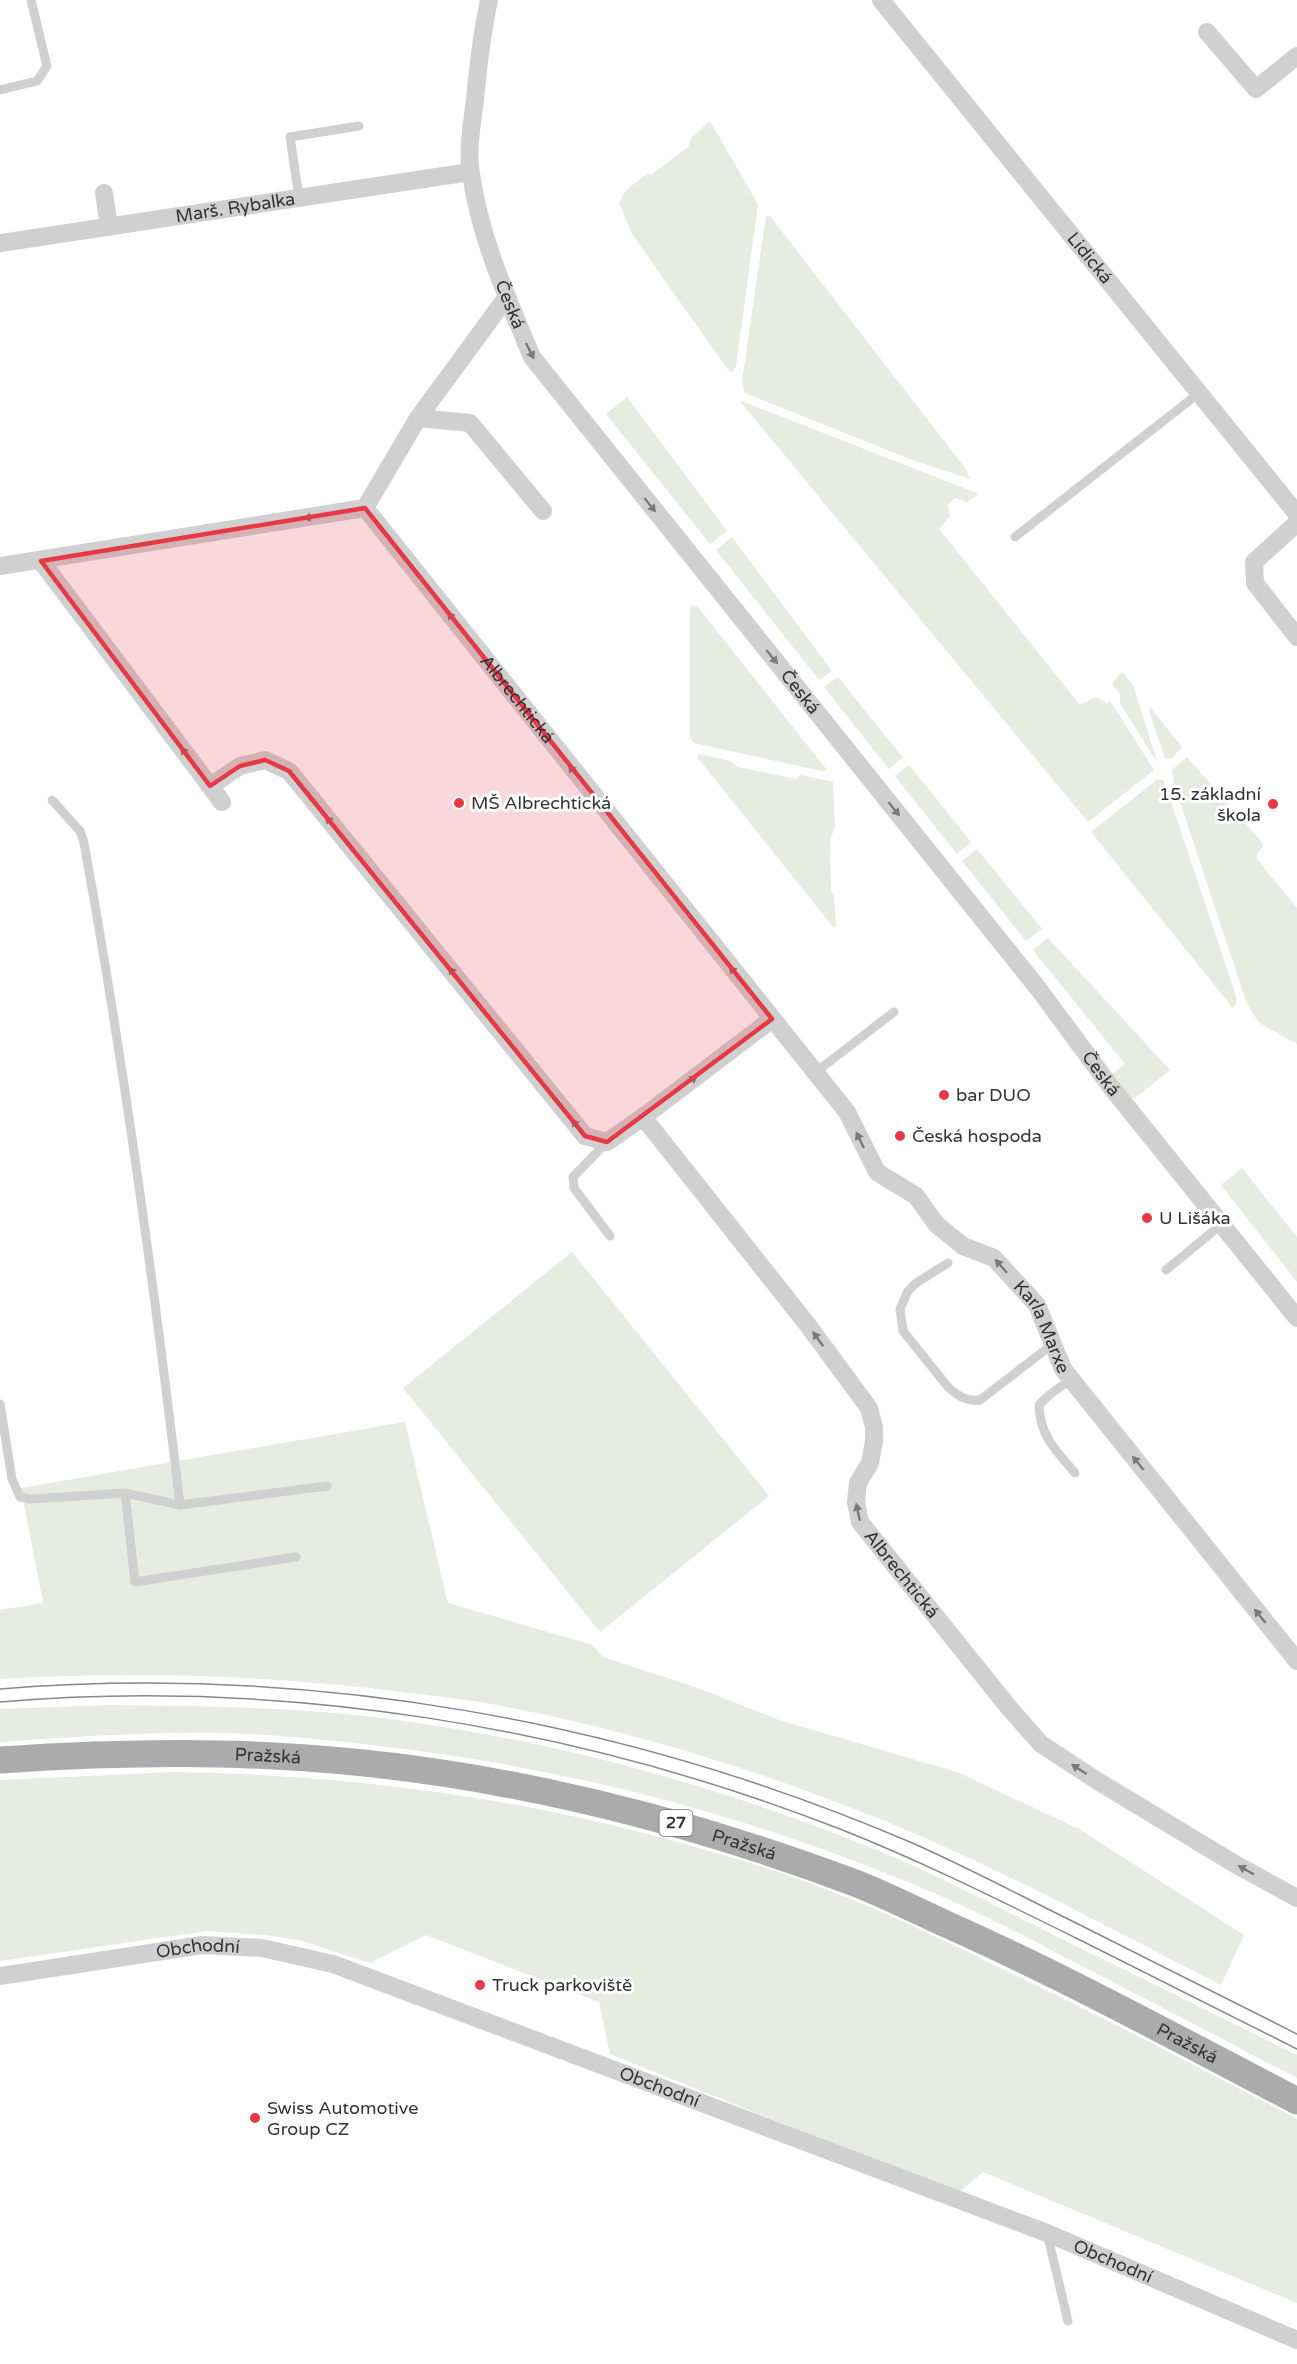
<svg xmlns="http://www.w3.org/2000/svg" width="1297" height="2364" font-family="'Varela Round',sans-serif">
	<rect width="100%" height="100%" fill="#fff"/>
	<!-- green -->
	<g fill="#e6ecdf">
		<path d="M 710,121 L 758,204 L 736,366 L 733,372 L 729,371 L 632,234 L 619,203 L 625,191 L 648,173 L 651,175 L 688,147 L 692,137 Z"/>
		<path d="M 766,216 L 770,216 L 773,220 L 965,468 L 970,479 L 910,459 L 745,393 L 742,381 Z"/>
		<path d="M 627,397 L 727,531 L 710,544 L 606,414 Z"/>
		<path d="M 739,400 L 979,494 L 967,502 L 955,498 L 948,504 L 950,516 L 939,529 L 1080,705 L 1095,697 L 1107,703 L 1110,701 L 1154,770 L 1088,822 Z"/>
		<path d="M 732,537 L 832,671 L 819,680 L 716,550 Z"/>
		<path d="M 692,605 L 697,606 L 827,770 L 822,771 L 694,743 L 690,738 L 690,610 Z"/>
		<path d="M 1122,672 L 1133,685 L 1158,764 L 1120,703 L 1120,694 L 1112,684 Z"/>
		<path d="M 838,677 L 903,758 L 889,769 L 824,687 Z"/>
		<path d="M 1150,707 L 1182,747 L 1171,759 L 1165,758 L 1149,711 Z"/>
		<path d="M 698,754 L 731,761 L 737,767 L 796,779 L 801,775 L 833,782 L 835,827 L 830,840 L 831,891 L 834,897 L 836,926 L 834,928 L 698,758 Z"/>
		<path d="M 1187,757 L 1261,841 L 1263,846 L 1257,854 L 1257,859 L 1297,908 L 1297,1044 L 1258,1022 L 1246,1001 L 1174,784 L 1172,770 Z"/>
		<path d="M 909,765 L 971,842 L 957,854 L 895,776 Z"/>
		<path d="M 1158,779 L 1163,780 L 1167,790 L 1236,996 L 1236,1004 L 1233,1008 L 1091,832 Z"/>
		<path d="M 977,849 L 1042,929 L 1026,941 L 962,861 Z"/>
		<path d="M 1048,938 L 1170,1070 L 1135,1098 L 1125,1098 L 1111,1075 L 1125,1064 L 1033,950 Z"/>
		<path d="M 1242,1168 L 1297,1237 L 1297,1282 L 1221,1185 Z"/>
		<path d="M 572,1252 L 769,1496 L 600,1632 L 403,1388 Z"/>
		<path d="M 405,1422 L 448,1603 L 593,1645 L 603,1657 L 695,1687 L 779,1720 L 957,1772 L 1079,1829 L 1244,1935 L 1221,1985 C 1103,1925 986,1860 862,1812 C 741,1764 615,1727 487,1703 C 461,1699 436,1696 410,1693 C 274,1675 137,1671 0,1679 L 0,1610 L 43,1603 L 21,1488 Z"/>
		<path d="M 110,1705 C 210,1706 312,1707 411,1722 C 570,1745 724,1788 872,1848 C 934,1873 994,1905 1054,1935 C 1135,1975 1216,2015 1297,2055 L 1297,2078 C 1220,2038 1143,1997 1066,1958 C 1026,1937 985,1915 943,1897 C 768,1821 585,1771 396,1748 C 338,1741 278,1734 219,1733 C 146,1732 73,1737 0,1742 L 0,1709 Z"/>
		<path d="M 174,1772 C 354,1775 532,1799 705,1850 C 749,1862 793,1876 835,1893 C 897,1917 956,1946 1015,1975 C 1110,2021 1204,2070 1297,2119 L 1297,2303 L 983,2172 L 957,2194 L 610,2054 L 599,2002 L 426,1935 L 370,1963 L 299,1940 L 265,1935 L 207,1931 L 0,1961 L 0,1780 Z"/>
	</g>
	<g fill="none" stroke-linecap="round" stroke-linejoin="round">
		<!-- service -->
		<g stroke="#d0d0d0" stroke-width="9">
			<path d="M 0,90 L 37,81 L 47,66 L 31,0"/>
			<path d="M 299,198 L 290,137 L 359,126"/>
			<path d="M 1015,537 L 1199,393"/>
			<path d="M 52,800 L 80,831 L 84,843 C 124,1063 154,1283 180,1505"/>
			<path d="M 816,1072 L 894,1012"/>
			<path d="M 607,1142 L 573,1177 L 574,1188 L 610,1236"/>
			<path d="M 948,1263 L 916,1283 L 908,1291 L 900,1309 L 903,1331 L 948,1387 C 958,1396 967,1402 980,1400 L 1053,1344"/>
			<path d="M 1166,1270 L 1222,1224"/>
			<path d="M 1072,1380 C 1058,1387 1049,1394 1039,1405 C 1040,1437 1056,1450 1075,1473"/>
			<path d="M 0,1404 L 12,1479 L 20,1497 L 30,1499 L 125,1493 L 180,1505 L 327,1486"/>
			<path d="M 125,1493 L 135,1582 L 296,1557"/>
			<path d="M 1047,2233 L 1068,2321"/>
		</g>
		<!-- minor -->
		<g stroke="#d0d0d0" stroke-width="18">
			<path id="s1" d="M 489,0 C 482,33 478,67 475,100 C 472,124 467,150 471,174 C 480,238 507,297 532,357 L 1037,987 L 1111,1087 L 1297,1318"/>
			<path id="s2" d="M 881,0 L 1297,514"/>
			<path d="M 1207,32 L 1256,89 L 1297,56"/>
			<path d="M 104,193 L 109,227"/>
			<path id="s3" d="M 0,243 L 470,172"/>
			<path d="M 418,418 L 470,423 L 543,511"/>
			<path d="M 365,508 L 418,418 L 506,298"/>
			<path d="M 1297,523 L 1254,562 L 1255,583 L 1297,637"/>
			<path d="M 41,561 L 210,786 L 240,766 L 265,760 L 289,771 L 585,1136 L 607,1142 L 643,1117 L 772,1019"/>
			<path id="s4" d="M 0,566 L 365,508 L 847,1112 L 877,1172 L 916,1196 L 936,1224 L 963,1246 L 994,1258 L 1037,1305 L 1063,1369 L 1297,1661"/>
			<path d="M 210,786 L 222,802"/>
			<path id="s5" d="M 643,1117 L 807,1324 L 869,1408 L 874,1427 L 874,1441 L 870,1463 L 858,1483 L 856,1502 L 860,1522 L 1010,1709 L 1041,1744 L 1096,1780 L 1235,1864 L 1297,1898"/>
			<path id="s6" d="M 0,1976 L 202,1945 L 262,1948 L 333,1964 L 1047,2233 L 1297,2340"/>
		</g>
		<!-- primary -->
		<path stroke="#ababab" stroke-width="27" id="s7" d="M 0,1760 C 91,1754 183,1751 274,1756 C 473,1766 669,1813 855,1883 C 886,1895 917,1911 948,1925 C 1067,1978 1182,2041 1297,2101"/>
		<!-- tram -->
		<g stroke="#888" stroke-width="1.5">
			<path d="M 0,1689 C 310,1664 625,1720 910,1842 C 965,1866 1017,1894 1070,1920 C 1146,1958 1222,1996 1297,2034"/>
			<path d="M 0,1702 C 283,1678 576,1726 840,1829 C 921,1861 999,1900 1076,1938 C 1150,1975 1224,2012 1297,2049"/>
		</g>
	</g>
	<!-- one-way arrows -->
	<defs><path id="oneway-solid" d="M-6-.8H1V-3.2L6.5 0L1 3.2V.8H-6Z" transform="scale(1.5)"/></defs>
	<g fill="#7a7a7a">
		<use href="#oneway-solid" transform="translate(530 351) rotate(63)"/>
		<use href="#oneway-solid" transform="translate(650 505) rotate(51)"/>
		<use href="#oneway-solid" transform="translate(312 517) rotate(171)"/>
		<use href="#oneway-solid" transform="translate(453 619) rotate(-129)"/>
		<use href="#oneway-solid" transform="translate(772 657) rotate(51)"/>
		<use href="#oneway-solid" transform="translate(186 754) rotate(-127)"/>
		<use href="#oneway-solid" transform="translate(574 772) rotate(-129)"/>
		<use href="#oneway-solid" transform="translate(894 809) rotate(51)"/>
		<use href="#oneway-solid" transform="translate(331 823) rotate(-129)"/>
		<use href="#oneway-solid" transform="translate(735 973) rotate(-129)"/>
		<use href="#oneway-solid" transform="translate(454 974) rotate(-129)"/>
		<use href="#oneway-solid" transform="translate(690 1081) rotate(-37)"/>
		<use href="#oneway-solid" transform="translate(577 1126) rotate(-129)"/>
		<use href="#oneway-solid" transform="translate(860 1140) rotate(-116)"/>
		<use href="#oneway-solid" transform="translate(1001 1266) rotate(-132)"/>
		<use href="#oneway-solid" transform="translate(818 1339) rotate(-126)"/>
		<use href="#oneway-solid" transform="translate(1138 1463) rotate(-129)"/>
		<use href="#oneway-solid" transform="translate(858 1512) rotate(-102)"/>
		<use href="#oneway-solid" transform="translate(1260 1616) rotate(-129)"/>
		<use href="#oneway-solid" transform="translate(1079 1769) rotate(-147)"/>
		<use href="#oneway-solid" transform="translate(1246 1870) rotate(-151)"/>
	</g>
	<!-- marked area -->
	<path fill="#e63946" fill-opacity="0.2" stroke="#e63946" stroke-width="4.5" stroke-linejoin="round" d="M 365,508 L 772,1019 L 607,1142 L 585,1136 L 289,771 L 265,760 L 240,766 L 210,786 L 41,561 Z"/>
	<!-- markers -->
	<g fill="#e63946" stroke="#fff" stroke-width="2">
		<circle cx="459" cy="803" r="6"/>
		<circle cx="1273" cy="804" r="6"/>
		<circle cx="944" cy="1095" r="6"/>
		<circle cx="900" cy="1136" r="6"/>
		<circle cx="1147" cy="1218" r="6"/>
		<circle cx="480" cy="1985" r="6"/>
		<circle cx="255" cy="2118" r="6"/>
	</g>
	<g text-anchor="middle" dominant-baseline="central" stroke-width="6" stroke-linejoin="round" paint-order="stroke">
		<!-- shield labels -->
		<rect fill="#fff" stroke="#707070" stroke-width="1.5" x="659.5" y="1810" width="33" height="26" rx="4.5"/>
		<g font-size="16" font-weight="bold" fill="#333">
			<text x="676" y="1823">27</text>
		</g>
		<!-- street labels -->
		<g font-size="18" fill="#333" stroke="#fff">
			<text stroke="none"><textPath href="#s3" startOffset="238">Marš. Rybalka</textPath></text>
			<text stroke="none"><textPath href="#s2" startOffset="332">Lidická</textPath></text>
			<text stroke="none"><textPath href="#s1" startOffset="312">Česká</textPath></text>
			<text stroke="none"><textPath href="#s1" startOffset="798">Česká</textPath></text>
			<text stroke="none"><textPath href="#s4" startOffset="614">Albrechtická</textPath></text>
			<text stroke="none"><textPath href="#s1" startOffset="1284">Česká</textPath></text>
			<text stroke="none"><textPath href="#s4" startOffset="1443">Karla Marxe</textPath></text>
			<text stroke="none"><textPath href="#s5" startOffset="554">Albrechtická</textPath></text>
			<text stroke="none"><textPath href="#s7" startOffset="268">Pražská</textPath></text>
			<text stroke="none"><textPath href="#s7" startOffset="754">Pražská</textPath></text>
			<text stroke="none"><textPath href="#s6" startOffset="200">Obchodní</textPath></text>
			<text stroke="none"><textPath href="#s7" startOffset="1240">Pražská</textPath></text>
			<text stroke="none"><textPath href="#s6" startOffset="686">Obchodní</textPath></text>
			<text stroke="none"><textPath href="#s6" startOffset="1172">Obchodní</textPath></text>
		</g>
		<!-- poi labels -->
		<g font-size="18" fill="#333" stroke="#fff" text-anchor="start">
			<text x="1261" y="794" text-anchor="end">15. základní<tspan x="1261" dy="21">škola</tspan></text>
			<text x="471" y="803">MŠ Albrechtická</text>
			<text x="956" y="1095">bar DUO</text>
			<text x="912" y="1136">Česká hospoda</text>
			<text x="1159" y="1218">U Lišáka</text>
			<text x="492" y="1985">Truck parkoviště</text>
			<text x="267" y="2108">Swiss Automotive<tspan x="267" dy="21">Group CZ</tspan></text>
		</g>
	</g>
</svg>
